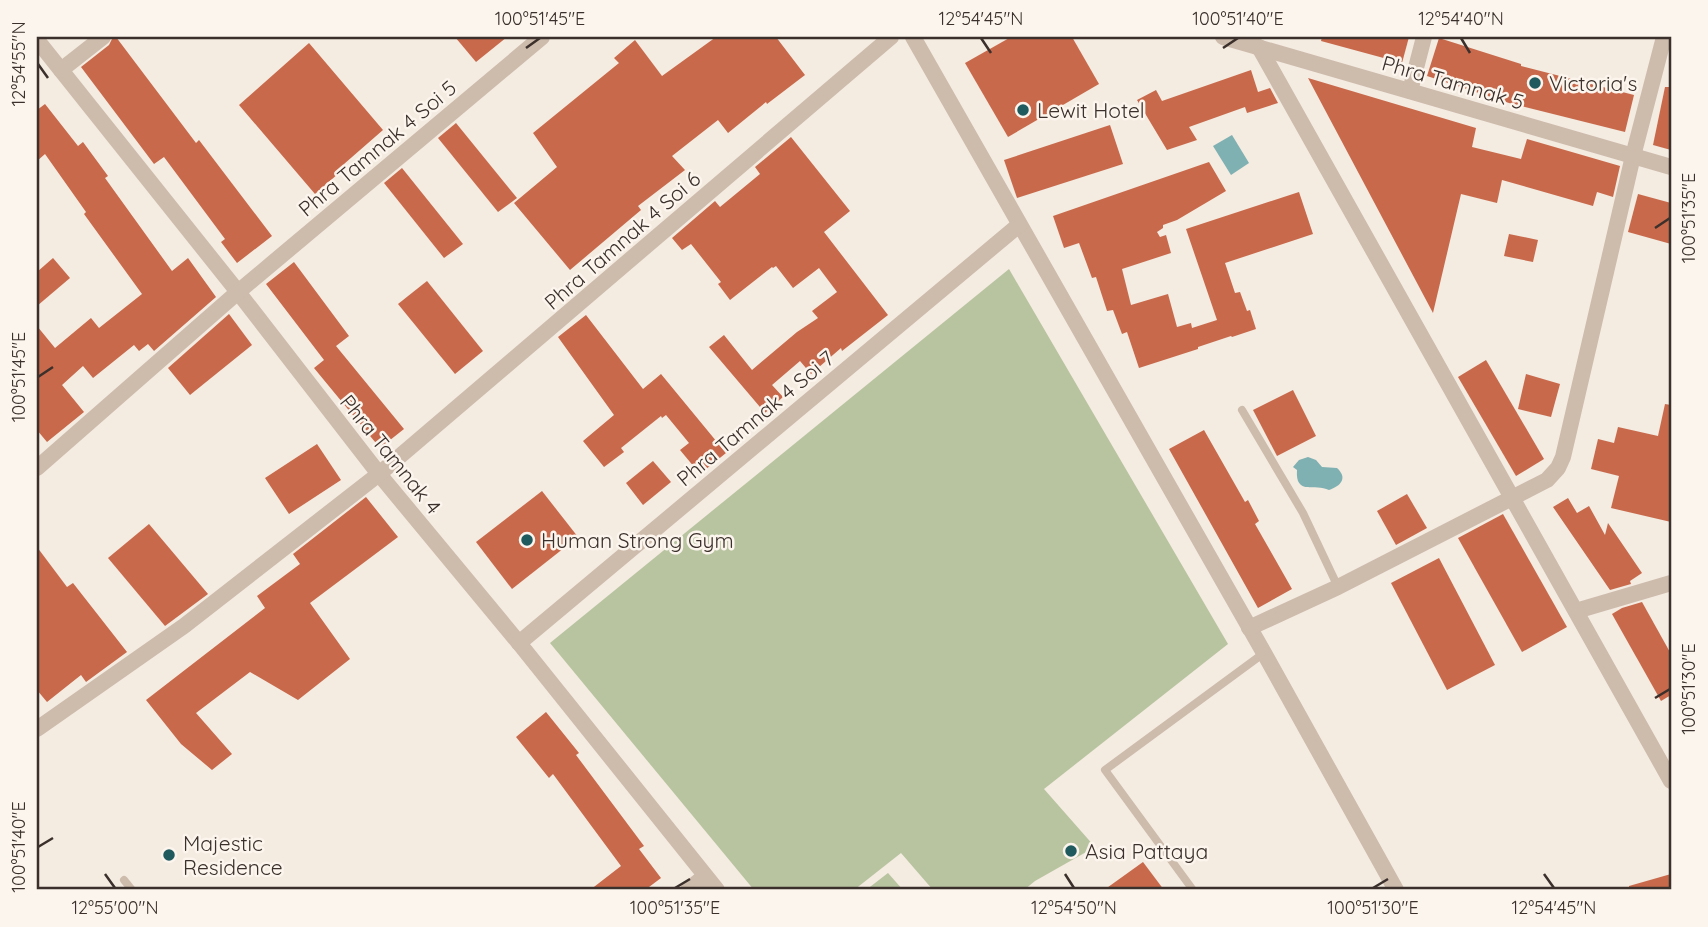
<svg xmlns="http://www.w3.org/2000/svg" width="1708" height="927" font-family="Quicksand,sans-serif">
	<rect width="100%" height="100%" fill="#f4ebe1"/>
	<!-- green -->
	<g fill="#b8c4a0">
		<path d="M 1009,269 L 1228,644 L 1044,789 L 1095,847 L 1035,881 L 1024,890 L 933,890 L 901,853 L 854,890 L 754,890 L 550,643 Z"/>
		<path d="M 888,873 L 903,890 L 866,890 Z"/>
	</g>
	<!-- water -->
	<g fill="#7fb0b2">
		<path d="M 1232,135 L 1249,163 L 1231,175 L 1213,146 Z"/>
		<path d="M 1308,457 L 1316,460 L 1322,467 L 1337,468 C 1348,478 1341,486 1329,490 C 1315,483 1295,496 1297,470 L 1293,467 L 1299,460 Z"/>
	</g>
	<!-- building -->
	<g fill="#c8694b">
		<path d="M 113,37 L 116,37 L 196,143 L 199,140 L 272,236 L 237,263 L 221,242 L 225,239 L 164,157 L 154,164 L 81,67 L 109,45 Z"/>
		<path d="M 455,37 L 507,37 L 476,62 Z"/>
		<path d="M 716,37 L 776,37 L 805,75 L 767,104 L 766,102 L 728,133 L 718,120 L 672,156 L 685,170 L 638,206 L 641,210 L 570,270 L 514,203 L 557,167 L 533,133 L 619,63 L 614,58 L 635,40 L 662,76 Z"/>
		<path d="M 1011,37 L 1072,37 L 1099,84 L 1008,137 L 965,63 Z"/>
		<path d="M 1322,37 L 1409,37 L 1402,63 L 1321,41 Z"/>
		<path d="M 1439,38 L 1521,64 L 1521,66 L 1634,95 L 1625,132 L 1509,103 L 1427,76 Z"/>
		<path d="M 309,43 L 383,130 L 344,164 L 347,166 L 315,194 L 239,105 Z"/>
		<path d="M 1251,70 L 1258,92 L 1270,88 L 1278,103 L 1247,113 L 1245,107 L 1189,127 L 1197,140 L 1167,150 L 1137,100 L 1156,90 L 1162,101 Z"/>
		<path d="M 1308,78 L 1476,128 L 1472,147 L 1521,159 L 1527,139 L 1620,166 L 1613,197 L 1597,192 L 1593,206 L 1502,180 L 1497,203 L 1461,194 L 1433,313 Z"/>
		<path d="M 1665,87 L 1671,87 L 1671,150 L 1653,145 Z"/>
		<path d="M 45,104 L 78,146 L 83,142 L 108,176 L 105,178 L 172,271 L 188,258 L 216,297 L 154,351 L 148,344 L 139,351 L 134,345 L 93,378 L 83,366 L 62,385 L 84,412 L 47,442 L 37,430 L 37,326 L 55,348 L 91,318 L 99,328 L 142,294 L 84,214 L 86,212 L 45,154 L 37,161 L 37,110 Z"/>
		<path d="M 456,123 L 517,198 L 498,212 L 438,138 Z"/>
		<path d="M 1110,125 L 1123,164 L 1017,198 L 1004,160 Z"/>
		<path d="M 791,137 L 850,211 L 824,232 L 888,315 L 842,351 L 841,348 L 811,374 L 800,361 L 772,385 L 783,397 L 765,413 L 709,347 L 724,335 L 752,370 L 797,332 L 818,318 L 812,311 L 837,292 L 819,268 L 793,288 L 776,266 L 773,268 L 772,267 L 730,300 L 718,284 L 721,282 L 691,244 L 682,250 L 672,238 L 715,201 L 720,207 L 760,174 L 755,167 Z"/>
		<path d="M 1209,162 L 1226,191 L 1177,220 L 1163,225 L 1163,228 L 1157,232 L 1160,237 L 1166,235 L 1171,253 L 1122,269 L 1131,305 L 1168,294 L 1177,327 L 1191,323 L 1192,328 L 1217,320 L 1186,229 L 1299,192 L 1313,234 L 1225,263 L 1235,293 L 1240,292 L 1247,311 L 1250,310 L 1256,329 L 1232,337 L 1231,336 L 1198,347 L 1198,349 L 1139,368 L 1127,332 L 1122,334 L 1113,310 L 1107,311 L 1096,277 L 1092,278 L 1079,243 L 1064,248 L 1053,216 Z"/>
		<path d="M 402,168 L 463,244 L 444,258 L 384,183 Z"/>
		<path d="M 1638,194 L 1671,203 L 1671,244 L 1628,232 Z"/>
		<path d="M 1509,234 L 1538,240 L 1533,262 L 1504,256 Z"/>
		<path d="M 53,258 L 70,278 L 37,306 L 37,272 Z"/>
		<path d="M 294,262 L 349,336 L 336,346 L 404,429 L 380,448 L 314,368 L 324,360 L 266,284 Z"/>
		<path d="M 427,281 L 483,351 L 455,374 L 398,304 Z"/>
		<path d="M 229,314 L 252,345 L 190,395 L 168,368 Z"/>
		<path d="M 586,315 L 643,389 L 661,374 L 726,453 L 700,474 L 680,450 L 689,443 L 666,415 L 662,418 L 661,416 L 621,448 L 624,452 L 604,467 L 583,441 L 614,415 L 558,337 Z"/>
		<path d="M 1486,360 L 1544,459 L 1516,476 L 1458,377 Z"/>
		<path d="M 1526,374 L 1560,384 L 1551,417 L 1518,409 Z"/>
		<path d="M 1293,390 L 1316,436 L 1277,456 L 1253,410 Z"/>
		<path d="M 1665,404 L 1671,405 L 1671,522 L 1611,508 L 1619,476 L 1591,469 L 1598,439 L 1614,443 L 1618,427 L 1658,436 Z"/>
		<path d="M 1204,430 L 1245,502 L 1248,500 L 1259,521 L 1255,524 L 1292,589 L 1258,608 L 1169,449 Z"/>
		<path d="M 317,444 L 341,480 L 289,514 L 265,478 Z"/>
		<path d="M 653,461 L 671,482 L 643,505 L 626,483 Z"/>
		<path d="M 542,491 L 578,537 L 512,589 L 476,542 Z"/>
		<path d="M 1407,494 L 1427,528 L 1396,545 L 1377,511 Z"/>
		<path d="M 366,497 L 398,537 L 310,603 L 350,659 L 298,700 L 250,672 L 196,713 L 232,754 L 212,770 L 181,744 L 146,700 L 265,608 L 257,596 L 300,564 L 293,554 Z"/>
		<path d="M 1568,498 L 1577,513 L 1589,506 L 1605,535 L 1608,523 L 1642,573 L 1630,581 L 1631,584 L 1610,590 L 1553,507 Z"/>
		<path d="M 1503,514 L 1567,627 L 1522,652 L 1458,538 Z"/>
		<path d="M 149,524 L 208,594 L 165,626 L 108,558 Z"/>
		<path d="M 37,547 L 67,587 L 73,583 L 127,652 L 86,682 L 81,675 L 47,702 L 37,690 Z"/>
		<path d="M 1439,558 L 1495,665 L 1447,690 L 1391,583 Z"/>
		<path d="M 1642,602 L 1671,654 L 1671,695 L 1661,701 L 1612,614 L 1622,608 Z"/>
		<path d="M 546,712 L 579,753 L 576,755 L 644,846 L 639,849 L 661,878 L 645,890 L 590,890 L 621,866 L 553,774 L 549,778 L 516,737 Z"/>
		<path d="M 1143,862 L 1164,890 L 1104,890 Z"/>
		<path d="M 1671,874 L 1671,890 L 1629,890 L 1629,886 Z"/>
	</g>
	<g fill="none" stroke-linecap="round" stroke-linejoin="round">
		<!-- service -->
		<g stroke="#cdbbac" stroke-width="8">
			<path d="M 1242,410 L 1303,513 L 1338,587"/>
			<path d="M 124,880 L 132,890"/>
			<path d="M 1193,890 L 1105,770 L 1264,653"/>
		</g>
		<!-- minor -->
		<g stroke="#cdbbac" stroke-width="16">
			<path d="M 913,37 L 1264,653 L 1396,890"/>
			<path d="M 1223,37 L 1671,167"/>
			<path d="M 37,40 L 238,292 L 379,474 L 519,643 L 717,890"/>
			<path d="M 1259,47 L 1671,781"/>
			<path d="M 61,70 L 103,37"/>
			<path d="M 1410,91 L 1424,37"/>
			<path d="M 37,468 L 238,292 L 542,37"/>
			<path d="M 1576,611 L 1671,583"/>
			<path d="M 1249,628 L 1338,587 L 1547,480 L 1558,468 L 1563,457 L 1633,156 L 1664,37"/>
			<path d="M 519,643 L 1019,225"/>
			<path d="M 37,729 L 184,626 L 379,474 L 891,37"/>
			<path d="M 688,890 L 705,876"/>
		</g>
	</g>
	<!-- ticks -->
	<path fill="none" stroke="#3b302b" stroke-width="2.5" d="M 981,38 L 991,53M 1461,38 L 1470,53M 526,48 L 540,38M 1223,48 L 1238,38M 38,64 L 48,78M 1655,228 L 1670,218M 38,377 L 53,367M 1655,698 L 1670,689M 38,847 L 53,838M 105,874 L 115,888M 1065,874 L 1074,888M 1544,874 L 1554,888M 675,888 L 690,879M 1373,888 L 1388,879"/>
	<!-- markers -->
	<g fill="#1f5a5e" stroke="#fbf5ee" stroke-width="2.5">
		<circle cx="1535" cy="83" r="7"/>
		<circle cx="1023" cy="110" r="7"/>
		<circle cx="527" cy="540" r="7"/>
		<circle cx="1071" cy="851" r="7"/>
		<circle cx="169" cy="855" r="7"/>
	</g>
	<g text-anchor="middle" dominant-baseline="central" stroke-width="5" stroke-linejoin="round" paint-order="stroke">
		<!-- street labels -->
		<g font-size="21" fill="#3b302b" stroke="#fbf5ee">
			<text transform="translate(1453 82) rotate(16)">Phra Tamnak 5</text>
			<text transform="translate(377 148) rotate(-40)">Phra Tamnak 4 Soi 5</text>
			<text transform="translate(622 240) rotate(-41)">Phra Tamnak 4 Soi 6</text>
			<text transform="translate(755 418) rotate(-40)">Phra Tamnak 4 Soi 7</text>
			<text transform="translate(391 454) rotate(51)">Phra Tamnak 4</text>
		</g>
		<!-- poi labels -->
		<g font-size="21" fill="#3b302b" stroke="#fbf5ee" text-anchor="start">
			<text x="1549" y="83">Victoria's</text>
			<text x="1037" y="110">Lewit Hotel</text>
			<text x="541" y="540">Human Strong Gym</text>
			<text x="183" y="843">Majestic<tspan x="183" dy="24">Residence</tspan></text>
			<text x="1085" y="851">Asia Pattaya</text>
		</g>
	</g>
	<!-- border -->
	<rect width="1708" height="927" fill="none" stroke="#fbf5ee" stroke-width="77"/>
	<rect x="38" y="38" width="1632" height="850" fill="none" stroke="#3b302b" stroke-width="2.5"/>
	<g font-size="18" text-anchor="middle" fill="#3b302b">
		<text x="540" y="25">100°51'45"E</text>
		<text x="981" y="25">12°54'45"N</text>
		<text x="1238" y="25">100°51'40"E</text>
		<text x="1461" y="25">12°54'40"N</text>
		<text transform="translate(19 64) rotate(-90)" y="6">12°54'55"N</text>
		<text transform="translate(1689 218) rotate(-90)" y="6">100°51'35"E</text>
		<text transform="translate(19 377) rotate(-90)" y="6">100°51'45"E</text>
		<text transform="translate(1689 689) rotate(-90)" y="6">100°51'30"E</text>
		<text transform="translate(19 847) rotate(-90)" y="6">100°51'40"E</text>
		<text x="115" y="914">12°55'00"N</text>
		<text x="675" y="914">100°51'35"E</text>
		<text x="1074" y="914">12°54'50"N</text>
		<text x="1373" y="914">100°51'30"E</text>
		<text x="1554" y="914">12°54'45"N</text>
	</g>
</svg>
